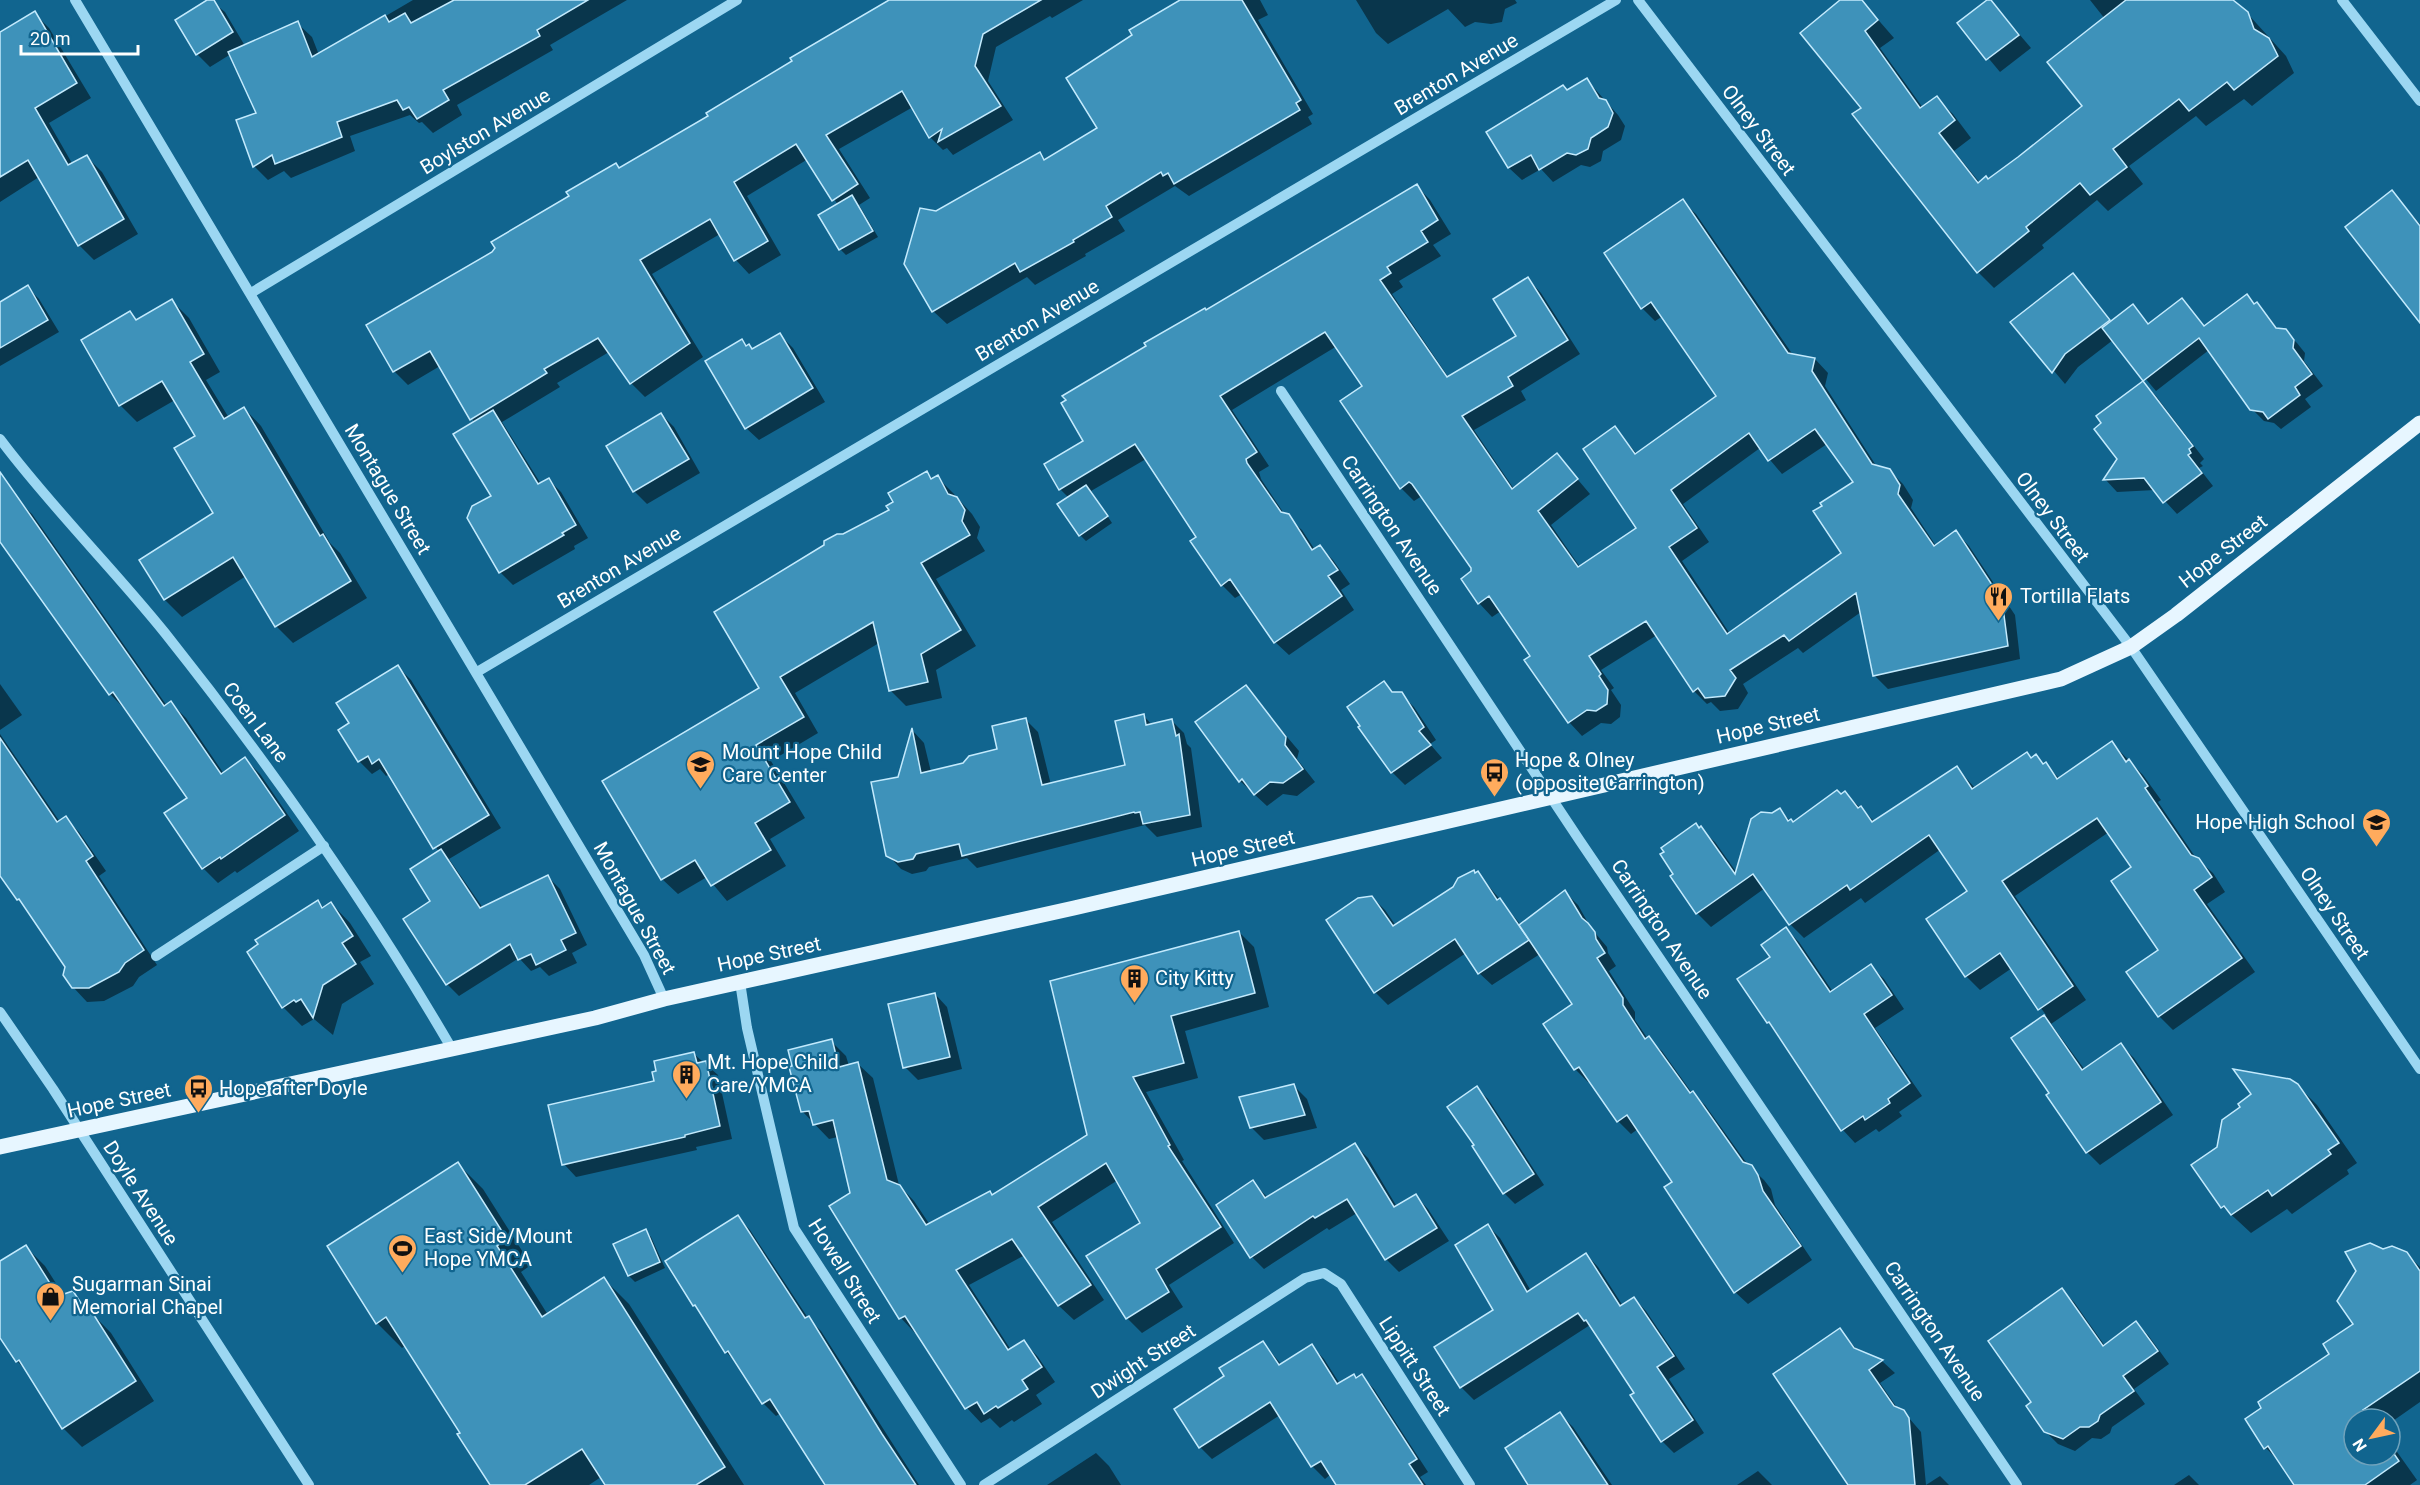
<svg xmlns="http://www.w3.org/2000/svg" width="2420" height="1485" font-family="Roboto,sans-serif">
	<rect width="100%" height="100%" fill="#11658f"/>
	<!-- shadow -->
	<g fill="#0007" fill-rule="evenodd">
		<path d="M 210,0 L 225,12 L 245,46 L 297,23 L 312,37 L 319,55 L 413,0 L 627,0 L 550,45 L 553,50 L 457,105 L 462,115 L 433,133 L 422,122 L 419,123 L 410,115 L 350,136 L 355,151 L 291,178 L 284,171 L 268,180 L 254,166 L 258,114 L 231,54 L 210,67 L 197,54 Z"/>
		<path d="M 895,0 L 1083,0 L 1052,18 L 1050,16 L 996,47 L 988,81 L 1013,120 L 953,155 L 947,148 L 943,150 L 930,137 L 913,107 L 839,149 L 870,198 L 859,205 L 878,237 L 846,255 L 840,249 L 821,215 L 838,205 L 808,159 L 747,196 L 781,255 L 749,274 L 736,260 L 720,234 L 652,274 L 703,357 L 645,397 L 631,383 L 609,352 L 557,383 L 560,387 L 502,422 L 541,484 L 549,480 L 561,492 L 588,538 L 574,546 L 575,549 L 513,585 L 500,572 L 468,518 L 493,496 L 475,423 L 440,366 L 408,385 L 394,371 L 368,326 L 493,254 L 619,169 L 710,116 Z"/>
		<path d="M 1183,0 L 1260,0 L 1268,15 L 1258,20 L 1313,114 L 1308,117 L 1312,124 L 1189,196 L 1175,186 L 1118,220 L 1125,231 L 1085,254 L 1086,256 L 1035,285 L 1027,277 L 947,324 L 933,311 L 937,212 L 1039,154 L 1046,160 L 1099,128 Z"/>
		<path d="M 1356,0 L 1515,0 L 1517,3 L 1505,9 L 1502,22 L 1491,24 L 1475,22 L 1465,27 L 1448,9 L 1388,44 L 1376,33 Z"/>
		<path d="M 1842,0 L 1861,0 L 1894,38 L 1880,48 L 1923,108 L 1936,98 L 1953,114 L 1971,138 L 1954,151 L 1980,183 L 1988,180 L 2084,107 L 2105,19 L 2090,0 L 2211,0 L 2247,13 L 2286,56 L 2294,73 L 2252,106 L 2244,99 L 2206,126 L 2196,116 L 2129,166 L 2143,184 L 2108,211 L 2097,200 L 2042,245 L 2044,248 L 1994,288 L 1978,272 L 1863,108 Z"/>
		<path d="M 1990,0 L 2031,48 L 2000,72 L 1959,23 Z"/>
		<path d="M 34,13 L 49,28 L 91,98 L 49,123 L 73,165 L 87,157 L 102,172 L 138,234 L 94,260 L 79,245 L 39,177 L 0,202 L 0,33 Z"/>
		<path d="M 1587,80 L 1618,115 L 1625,126 L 1621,140 L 1603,151 L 1601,161 L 1590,167 L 1581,165 L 1553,182 L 1541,169 L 1522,180 L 1509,168 L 1488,132 Z"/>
		<path d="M 1417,186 L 1430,200 L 1451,234 L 1433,245 L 1441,256 L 1399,281 L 1403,287 L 1392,294 L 1449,378 L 1518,337 L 1528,279 L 1541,293 L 1580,354 L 1521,391 L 1526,400 L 1474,430 L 1514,489 L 1557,455 L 1590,494 L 1551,525 L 1580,567 L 1639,528 L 1615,428 L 1637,454 L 1718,396 L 1663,316 L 1655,321 L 1642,308 L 1682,201 L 1696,214 L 1793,355 L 1815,359 L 1828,373 L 1825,386 L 1877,467 L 1889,470 L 1903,484 L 1913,500 L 1911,508 L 1936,546 L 1956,532 L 1969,546 L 2015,615 L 2020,659 L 1888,689 L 1874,675 L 1861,612 L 1803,653 L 1798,648 L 1743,684 L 1748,693 L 1738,709 L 1720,711 L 1711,702 L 1707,704 L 1694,691 L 1657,635 L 1601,670 L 1614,688 L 1611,690 L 1621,705 L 1620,717 L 1611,724 L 1601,723 L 1582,736 L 1569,722 L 1532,656 L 1501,611 L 1492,617 L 1479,603 L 1472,567 L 1422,496 L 1414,501 L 1401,488 L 1364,386 L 1337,346 L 1232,410 L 1269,466 L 1259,472 L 1261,479 L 1285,515 L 1302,530 L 1315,550 L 1320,547 L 1333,560 L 1350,584 L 1341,590 L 1354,610 L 1289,655 L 1275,642 L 1242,594 L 1235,598 L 1222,585 L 1198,537 L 1146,459 L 1091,491 L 1112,523 L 1086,541 L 1080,535 L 1069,498 L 1060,489 L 1085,441 L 1206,311 ZM 1827,444 L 1855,482 L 1843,553 L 1730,634 L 1682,561 L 1709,542 L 1683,504 L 1760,448 L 1782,474 Z"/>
		<path d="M 2392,192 L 2420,224 L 2420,317 Z"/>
		<path d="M 2073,275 L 2112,322 L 2133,306 L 2150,325 L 2182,300 L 2205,327 L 2246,296 L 2268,316 L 2278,330 L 2285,331 L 2297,343 L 2305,353 L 2304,361 L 2323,386 L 2305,399 L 2311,407 L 2281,429 L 2274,423 L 2264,421 L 2252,409 L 2209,350 L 2156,391 L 2113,340 L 2078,367 L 2065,384 L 2013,322 Z"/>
		<path d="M 27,287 L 39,299 L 59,332 L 0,366 L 0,304 Z"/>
		<path d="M 172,301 L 189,318 L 220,372 L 206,380 L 229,418 L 244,408 L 261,426 L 330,543 L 340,553 L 367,598 L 293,643 L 276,626 L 246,576 L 182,617 L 165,600 L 141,561 L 215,514 L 197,436 L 175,400 L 137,422 L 120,405 L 130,313 L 138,321 Z"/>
		<path d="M 780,335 L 793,348 L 825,402 L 759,440 L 746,428 L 742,341 L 753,351 Z"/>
		<path d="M 2143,383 L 2156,396 L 2204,459 L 2200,463 L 2203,466 L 2199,468 L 2213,486 L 2177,514 L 2155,490 L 2117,492 L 2105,479 L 2119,459 Z"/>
		<path d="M 661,414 L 674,427 L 700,473 L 647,504 L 634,491 Z"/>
		<path d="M 927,473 L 933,479 L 937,477 L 953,493 L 972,514 L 980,527 L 977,538 L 985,551 L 936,579 L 976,646 L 936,670 L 942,698 L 906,706 L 890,690 L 879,643 L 795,693 L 818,733 L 771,761 L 805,818 L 770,839 L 786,866 L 727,901 L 707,877 L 678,894 L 662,879 L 843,536 L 891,511 Z"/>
		<path d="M 17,499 L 32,514 L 167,706 L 171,703 L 186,718 L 224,774 L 245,759 L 260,774 L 299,831 L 237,873 L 235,871 L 218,883 L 203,868 L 189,798 L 125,709 L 110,694 L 0,539 L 0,511 Z"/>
		<path d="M 398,667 L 411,680 L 501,828 L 449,859 L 483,908 L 548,877 L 560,889 L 587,945 L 572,953 L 577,963 L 549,976 L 540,967 L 531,971 L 519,958 L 459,996 L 447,984 L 432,902 L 439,852 L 390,773 L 386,776 L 380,769 L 372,774 L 359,761 L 351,724 Z"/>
		<path d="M 1384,683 L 1395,694 L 1401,694 L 1414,707 L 1436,740 L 1430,744 L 1442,758 L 1405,785 L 1392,772 Z"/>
		<path d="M 0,684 L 22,715 L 0,730 Z"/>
		<path d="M 1245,687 L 1299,751 L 1297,759 L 1315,782 L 1297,796 L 1283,794 L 1267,806 L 1240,781 L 1197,723 Z"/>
		<path d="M 1144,716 L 1152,725 L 1172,721 L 1184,733 L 1187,744 L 1191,748 L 1202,827 L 1157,837 L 1145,825 L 977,868 L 967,858 L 929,867 L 926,871 L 912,874 L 901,869 L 888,855 L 899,778 L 913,731 L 924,743 L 931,772 L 963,765 L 999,750 L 1025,719 L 1038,732 L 1051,785 L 1126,766 Z"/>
		<path d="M 0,734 L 60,822 L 65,818 L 79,832 L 106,871 L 99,876 L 157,965 L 139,977 L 133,986 L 104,1001 L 87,1002 L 73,987 L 67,967 L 28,909 L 0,873 Z"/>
		<path d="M 2112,743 L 2143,775 L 2161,800 L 2158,802 L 2196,858 L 2213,873 L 2225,892 L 2207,904 L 2255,972 L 2173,1030 L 2159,1016 L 2160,950 L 2133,867 L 2109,832 L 2015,896 L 2086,1000 L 2051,1024 L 2085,1070 L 2121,1045 L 2134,1058 L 2173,1115 L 2100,1165 L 2087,1152 L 2051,1093 L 2013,1038 L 2046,1015 L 2012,968 L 1980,990 L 1966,976 L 1969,892 L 1941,849 L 1865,903 L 1861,898 L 1804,938 L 1790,924 L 1765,888 L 1711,927 L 1697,913 L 1672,876 L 1675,874 L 1696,825 L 1715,842 L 1737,873 L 1772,815 L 1779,810 L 1794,824 L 1845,793 L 1875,822 L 1957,768 L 1975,788 L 2036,756 L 2060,779 Z"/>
		<path d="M 1478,873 L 1521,925 L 1565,892 L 1578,905 L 1591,928 L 1607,947 L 1608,953 L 1616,966 L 1609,971 L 1635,1012 L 1635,1020 L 1648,1039 L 1662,1051 L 1692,1093 L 1705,1105 L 1748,1165 L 1764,1180 L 1771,1189 L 1775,1205 L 1812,1260 L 1748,1304 L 1735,1292 L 1674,1182 L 1638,1129 L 1631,1134 L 1618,1121 L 1590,1080 L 1588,1082 L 1575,1069 L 1574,1005 L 1540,954 L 1492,985 L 1479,973 L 1466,953 L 1388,1005 L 1375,992 L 1328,921 L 1372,897 L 1385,910 L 1396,926 Z"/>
		<path d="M 318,902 L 324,908 L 331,903 L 350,923 L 371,956 L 360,962 L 374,984 L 342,1004 L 333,1035 L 314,1019 L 302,1026 L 283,1007 Z"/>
		<path d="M 1786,929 L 1799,942 L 1833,992 L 1871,966 L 1884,979 L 1904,1009 L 1875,1028 L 1922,1096 L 1899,1112 L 1902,1116 L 1879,1132 L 1876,1129 L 1855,1143 L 1843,1130 L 1739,980 L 1772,958 Z"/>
		<path d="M 1239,932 L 1254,947 L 1269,1007 L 1185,1031 L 1198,1078 L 1146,1092 L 1184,1160 L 1182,1161 L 1234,1243 L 1169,1285 L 1183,1307 L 1142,1333 L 1127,1318 L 1142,1223 L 1118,1180 L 1052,1222 L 1104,1300 L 1074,1320 L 1059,1306 L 1025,1255 L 969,1285 L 1011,1350 L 1024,1342 L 1038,1357 L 1055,1382 L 1036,1395 L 1042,1404 L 1014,1422 L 1012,1420 L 1000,1428 L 990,1418 L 981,1423 L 967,1408 L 917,1332 L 915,1333 L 901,1318 L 831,1206 L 851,1194 L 838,1137 L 829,1139 L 803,1112 L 831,1041 L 846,1056 L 849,1066 L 858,1064 L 873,1078 L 899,1185 L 914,1201 L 930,1225 L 993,1196 L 1089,1136 L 1052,982 Z"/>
		<path d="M 935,994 L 947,1007 L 962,1069 L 918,1080 L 905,1067 Z"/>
		<path d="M 694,1054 L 718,1075 L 732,1139 L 696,1147 L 697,1150 L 576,1177 L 564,1164 L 656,1082 Z"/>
		<path d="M 2297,1085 L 2317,1105 L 2357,1163 L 2347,1170 L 2349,1174 L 2292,1214 L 2287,1209 L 2251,1233 L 2223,1207 L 2218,1147 L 2243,1107 Z"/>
		<path d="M 1294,1086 L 1307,1099 L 1317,1128 L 1264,1140 L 1251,1127 Z"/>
		<path d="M 1477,1088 L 1488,1099 L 1544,1185 L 1515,1204 L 1504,1193 L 1476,1145 Z"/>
		<path d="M 1355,1145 L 1368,1158 L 1397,1207 L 1416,1196 L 1428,1209 L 1449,1241 L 1399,1272 L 1386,1259 L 1357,1213 L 1329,1230 L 1327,1228 L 1264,1269 L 1252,1257 L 1253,1182 L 1268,1198 Z"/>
		<path d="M 458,1164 L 483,1189 L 531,1265 L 521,1272 L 548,1315 L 604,1279 L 629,1304 L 744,1485 L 607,1485 L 601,1477 L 589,1485 L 491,1485 L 462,1433 L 406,1345 L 402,1348 L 377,1323 Z"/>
		<path d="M 738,1217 L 750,1230 L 808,1318 L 821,1331 L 919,1485 L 827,1485 L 781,1413 L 776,1416 L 763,1403 L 739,1365 L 726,1352 Z"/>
		<path d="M 1488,1226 L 1500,1238 L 1531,1291 L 1586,1254 L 1598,1267 L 1623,1306 L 1634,1298 L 1646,1311 L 1685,1369 L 1669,1379 L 1704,1433 L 1674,1453 L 1662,1441 L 1636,1393 L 1590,1325 L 1474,1400 L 1461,1387 L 1436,1347 L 1495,1310 Z"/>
		<path d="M 645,1231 L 651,1237 L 665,1268 L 635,1282 L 629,1276 L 615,1244 Z"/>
		<path d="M 26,1247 L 45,1266 L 64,1296 L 72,1293 L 111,1333 L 154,1401 L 82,1447 L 63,1428 L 29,1373 L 17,1361 L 0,1337 L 0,1263 Z"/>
		<path d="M 2406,1253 L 2420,1267 L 2420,1402 L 2390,1423 L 2390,1419 L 2354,1419 L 2354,1455 L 2390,1455 L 2390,1442 L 2417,1480 L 2410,1485 L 2296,1485 L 2280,1462 L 2266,1448 Z"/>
		<path d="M 2062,1290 L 2074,1302 L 2105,1346 L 2136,1323 L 2148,1335 L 2169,1364 L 2134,1389 L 2145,1404 L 2112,1427 L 2110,1433 L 2101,1439 L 2092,1438 L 2075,1451 L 2058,1444 L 2045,1431 L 2033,1403 Z"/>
		<path d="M 1840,1330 L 1859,1352 L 1882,1361 L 1895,1373 L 1880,1383 L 1898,1409 L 1903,1411 L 1921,1432 L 1926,1485 L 1851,1485 Z"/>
		<path d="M 1263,1343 L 1282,1365 L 1312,1346 L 1324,1359 L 1340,1384 L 1362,1376 L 1374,1389 L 1428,1472 L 1420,1477 L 1426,1485 L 1338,1485 L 1331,1474 L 1325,1479 L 1312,1466 L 1280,1415 L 1212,1459 L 1200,1447 L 1226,1377 Z"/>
		<path d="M 1560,1414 L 1573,1427 L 1612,1485 L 1530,1485 Z"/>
		<path d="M 1096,1453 L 1109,1466 L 1121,1485 L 1047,1485 Z"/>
		<path d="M 1758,1471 L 1772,1485 L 1737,1485 Z"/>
		<path d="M 2189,1475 L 2199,1485 L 2174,1485 Z"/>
		<path d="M 1940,1476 L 1949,1485 L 1926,1485 Z"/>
	</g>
	<!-- building -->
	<g fill="#3e92ba" stroke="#c3eafd" stroke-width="1.5" fill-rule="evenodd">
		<path d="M 207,0 L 214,0 L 233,32 L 196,55 L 175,20 Z"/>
		<path d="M 454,0 L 588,0 L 537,30 L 540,36 L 443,90 L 449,100 L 417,119 L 409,107 L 403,110 L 397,100 L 337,122 L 342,137 L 275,164 L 272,155 L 253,167 L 236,120 L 256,113 L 228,52 L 298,21 L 312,57 L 385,15 L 389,22 L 405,13 L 411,23 Z"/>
		<path d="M 889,0 L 1041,0 L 983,34 L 975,66 L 1001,106 L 938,142 L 942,129 L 929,138 L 902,91 L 826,135 L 858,184 L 832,201 L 796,144 L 734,182 L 768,241 L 734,261 L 710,219 L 640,260 L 690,343 L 630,384 L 598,338 L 544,369 L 547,373 L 470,420 L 430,351 L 393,372 L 366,325 L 492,252 L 495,248 L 491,242 L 569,196 L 566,192 L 616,163 L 619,168 L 708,116 L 706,113 L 792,61 L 790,58 Z"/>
		<path d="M 1180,0 L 1242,0 L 1301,100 L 1296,103 L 1300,110 L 1174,184 L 1168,173 L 1163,176 L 1161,172 L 1106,206 L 1112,217 L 1073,240 L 1074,242 L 1020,272 L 1015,263 L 932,312 L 904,264 L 920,208 L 936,211 L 1040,152 L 1044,160 L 1097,128 L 1066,78 L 1132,35 L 1129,30 Z"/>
		<path d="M 1840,0 L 1862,0 L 1878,20 L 1865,31 L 1920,108 L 1937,96 L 1955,120 L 1939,133 L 1978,183 L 1986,176 L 1988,179 L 2018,157 L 2082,106 L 2047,62 L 2126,0 L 2233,0 L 2248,12 L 2254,29 L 2269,38 L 2278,56 L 2234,90 L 2227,82 L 2189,111 L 2179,99 L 2113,149 L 2127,167 L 2090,195 L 2080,183 L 2026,227 L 2029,231 L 1977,273 L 1852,114 L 1861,108 L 1800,33 Z"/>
		<path d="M 1987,0 L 1991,0 L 2019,35 L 1986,60 L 1957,23 Z"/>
		<path d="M 35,11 L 77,83 L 35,108 L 68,165 L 87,155 L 124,219 L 78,246 L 28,160 L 0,177 L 0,32 Z"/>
		<path d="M 1587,78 L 1599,98 L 1606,100 L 1613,113 L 1608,127 L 1591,138 L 1588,149 L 1576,155 L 1567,153 L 1539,170 L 1531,155 L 1508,168 L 1486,132 L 1563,85 L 1567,90 Z"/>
		<path d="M 1417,184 L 1438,220 L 1421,231 L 1428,242 L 1387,267 L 1391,273 L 1380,280 L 1447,377 L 1516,336 L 1493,299 L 1528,277 L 1568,340 L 1508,377 L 1513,386 L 1462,416 L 1512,489 L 1557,453 L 1578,479 L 1538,511 L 1578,567 L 1636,528 L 1583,449 L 1615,426 L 1635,454 L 1716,396 L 1651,302 L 1641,309 L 1604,253 L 1683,199 L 1788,353 L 1815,358 L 1812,371 L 1872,464 L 1890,469 L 1900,485 L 1898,494 L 1934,546 L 1956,530 L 2002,600 L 2008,646 L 1873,676 L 1856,593 L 1789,641 L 1784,635 L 1730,670 L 1736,678 L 1725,696 L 1705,698 L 1698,688 L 1693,692 L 1646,621 L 1589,656 L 1601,674 L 1599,676 L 1608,690 L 1607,704 L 1596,711 L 1587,710 L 1568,723 L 1524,660 L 1530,656 L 1489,596 L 1478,604 L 1461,579 L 1471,571 L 1471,568 L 1412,484 L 1409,482 L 1400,489 L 1340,401 L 1362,386 L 1325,332 L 1220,396 L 1257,452 L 1246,459 L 1247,463 L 1281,512 L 1289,514 L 1312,550 L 1320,545 L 1338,570 L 1328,576 L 1342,596 L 1274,643 L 1230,579 L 1221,586 L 1190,541 L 1196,537 L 1135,444 L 1059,490 L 1044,464 L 1083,441 L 1061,403 L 1066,400 L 1062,396 L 1146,346 L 1144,343 L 1205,308 L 1206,310 ZM 1815,429 L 1853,482 L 1820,503 L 1822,506 L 1813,511 L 1841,553 L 1727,634 L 1669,547 L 1697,528 L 1671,490 L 1749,433 L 1768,461 Z"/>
		<path d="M 2392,190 L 2420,226 L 2420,323 L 2345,227 Z"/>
		<path d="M 852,195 L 873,231 L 839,250 L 818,215 Z"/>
		<path d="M 2073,273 L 2110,320 L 2065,354 L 2052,373 L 2010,322 Z"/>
		<path d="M 28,285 L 48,320 L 0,348 L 0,302 Z"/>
		<path d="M 2247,294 L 2254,304 L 2257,302 L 2276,328 L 2286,329 L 2294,340 L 2293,348 L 2312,374 L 2295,387 L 2300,395 L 2268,419 L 2263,412 L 2250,410 L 2199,338 L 2143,381 L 2102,328 L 2133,304 L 2148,324 L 2182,298 L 2204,326 Z"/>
		<path d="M 172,299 L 204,354 L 190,362 L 224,419 L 244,407 L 320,536 L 323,534 L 351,581 L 275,627 L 233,557 L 164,600 L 139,560 L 213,513 L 174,448 L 195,436 L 162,381 L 119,406 L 81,340 L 130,311 L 136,320 Z"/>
		<path d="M 780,333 L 813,388 L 745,429 L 705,361 L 742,339 L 746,346 L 749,344 L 752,349 Z"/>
		<path d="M 2143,381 L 2193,446 L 2189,449 L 2191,453 L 2188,455 L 2202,473 L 2163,503 L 2144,478 L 2103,480 L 2117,459 L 2094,429 L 2101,423 L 2096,416 Z"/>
		<path d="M 493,410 L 538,484 L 549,478 L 576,525 L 562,533 L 564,535 L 499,573 L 467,518 L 472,506 L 491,496 L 453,434 Z"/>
		<path d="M 661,413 L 689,459 L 633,492 L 606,446 Z"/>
		<path d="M 927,471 L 931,479 L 938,475 L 948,494 L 957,497 L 965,510 L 962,521 L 970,535 L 921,563 L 961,630 L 921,654 L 928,682 L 889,691 L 873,622 L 780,677 L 804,717 L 756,745 L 790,802 L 755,823 L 771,850 L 711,886 L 695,860 L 661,880 L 602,781 L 759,688 L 714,612 L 824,545 L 824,541 L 837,534 L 843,534 L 889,510 L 886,506 L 893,502 L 888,493 Z"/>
		<path d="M 0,472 L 164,706 L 171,701 L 221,774 L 245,757 L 285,815 L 221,859 L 220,857 L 202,869 L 164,813 L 187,798 L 113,692 L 109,695 L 0,542 Z"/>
		<path d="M 1086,485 L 1108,516 L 1079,536 L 1057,504 Z"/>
		<path d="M 398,665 L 489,815 L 433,849 L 379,759 L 372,764 L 368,756 L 358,762 L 338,730 L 349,723 L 336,703 Z"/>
		<path d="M 1384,681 L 1392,692 L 1402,692 L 1424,727 L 1419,731 L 1431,745 L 1391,773 L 1358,727 L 1360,726 L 1347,707 Z"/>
		<path d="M 1246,685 L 1286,737 L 1285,745 L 1303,769 L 1283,783 L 1270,782 L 1254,795 L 1242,779 L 1239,782 L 1195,722 Z"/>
		<path d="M 1144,714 L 1146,725 L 1172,719 L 1176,736 L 1179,734 L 1190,815 L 1143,824 L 1140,812 L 1135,813 L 1134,812 L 962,856 L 959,844 L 916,854 L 913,859 L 898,862 L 886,856 L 871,782 L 898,777 L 912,728 L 921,773 L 963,763 L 969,756 L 997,749 L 992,726 L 1026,718 L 1042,785 L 1125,765 L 1115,721 Z"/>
		<path d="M 0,738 L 57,822 L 66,816 L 93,856 L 86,861 L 144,950 L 125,963 L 119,972 L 89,988 L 72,988 L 63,975 L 65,967 L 19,899 L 17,900 L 0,876 Z"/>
		<path d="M 2112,741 L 2126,762 L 2129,759 L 2148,786 L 2145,788 L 2191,855 L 2199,858 L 2212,877 L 2194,890 L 2242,958 L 2158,1017 L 2126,972 L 2158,950 L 2111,881 L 2131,867 L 2097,818 L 2002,881 L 2073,986 L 2038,1010 L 2000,953 L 1965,977 L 1926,919 L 1967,891 L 1929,835 L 1850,890 L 1847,885 L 1789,925 L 1753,874 L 1696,914 L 1670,876 L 1673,874 L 1660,854 L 1664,852 L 1661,848 L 1696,823 L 1699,828 L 1701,826 L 1735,874 L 1751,819 L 1761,812 L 1772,813 L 1780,808 L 1788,821 L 1791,819 L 1793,822 L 1837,790 L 1841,794 L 1845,791 L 1858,808 L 1861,806 L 1872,822 L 1957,766 L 1972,789 L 2027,752 L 2031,758 L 2036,754 L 2043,764 L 2046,762 L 2057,779 Z"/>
		<path d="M 441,849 L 480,908 L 548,875 L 576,933 L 561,940 L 566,950 L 536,965 L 531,954 L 518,960 L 510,944 L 446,985 L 403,919 L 430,901 L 410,869 Z"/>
		<path d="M 1474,870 L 1475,873 L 1478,871 L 1497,900 L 1500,898 L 1529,940 L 1478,974 L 1455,939 L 1374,993 L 1326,920 L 1358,898 L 1372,896 L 1393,926 L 1453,887 L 1458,878 Z"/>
		<path d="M 1565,890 L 1582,918 L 1588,923 L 1595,932 L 1596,939 L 1605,953 L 1597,958 L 1623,998 L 1623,1005 L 1645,1039 L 1649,1036 L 1690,1093 L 1693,1091 L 1743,1162 L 1752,1165 L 1758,1175 L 1763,1191 L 1801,1246 L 1734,1293 L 1664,1187 L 1672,1182 L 1627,1115 L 1617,1122 L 1579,1067 L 1574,1070 L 1543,1024 L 1572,1004 L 1519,925 Z"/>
		<path d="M 318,900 L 322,908 L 331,902 L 353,936 L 342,943 L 356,964 L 323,985 L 313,1018 L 301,999 L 296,1002 L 294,1000 L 282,1008 L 247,952 L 258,944 L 255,940 Z"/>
		<path d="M 1786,927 L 1830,992 L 1871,964 L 1892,995 L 1864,1014 L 1910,1083 L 1888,1099 L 1890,1103 L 1865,1120 L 1863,1116 L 1841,1131 L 1769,1022 L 1767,1023 L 1737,979 L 1770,957 L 1761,945 Z"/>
		<path d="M 1239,931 L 1255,993 L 1171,1016 L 1184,1063 L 1133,1077 L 1170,1145 L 1168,1146 L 1221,1227 L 1156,1269 L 1169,1292 L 1126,1319 L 1086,1256 L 1140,1223 L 1106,1163 L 1038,1207 L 1091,1285 L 1058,1306 L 1012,1239 L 956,1270 L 1008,1350 L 1024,1340 L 1042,1367 L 1022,1380 L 1028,1389 L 998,1408 L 996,1406 L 984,1414 L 977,1402 L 965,1409 L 905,1316 L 899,1319 L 829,1206 L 850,1193 L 833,1120 L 813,1125 L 809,1111 L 801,1112 L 789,1067 L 792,1066 L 788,1050 L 832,1039 L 839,1067 L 858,1062 L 887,1180 L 900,1185 L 926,1225 L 990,1191 L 992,1195 L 1087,1135 L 1050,981 Z"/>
		<path d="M 935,993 L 950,1057 L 903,1068 L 888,1004 Z"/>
		<path d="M 2044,1015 L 2082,1070 L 2121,1043 L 2161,1102 L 2086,1153 L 2046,1095 L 2049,1093 L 2011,1038 Z"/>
		<path d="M 694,1052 L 697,1063 L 706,1061 L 720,1126 L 685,1135 L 685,1137 L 562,1165 L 548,1105 L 654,1081 L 652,1072 L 656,1071 L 654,1061 Z"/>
		<path d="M 2233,1069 L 2290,1079 L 2298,1084 L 2339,1143 L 2328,1150 L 2331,1154 L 2272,1196 L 2268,1190 L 2231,1215 L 2224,1206 L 2221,1208 L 2191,1165 L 2217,1147 L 2222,1120 L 2240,1107 L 2238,1104 L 2251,1094 Z"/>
		<path d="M 1294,1084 L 1305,1115 L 1250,1128 L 1239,1097 Z"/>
		<path d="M 1477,1086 L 1534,1174 L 1503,1194 L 1472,1146 L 1474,1145 L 1447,1107 Z"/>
		<path d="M 1355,1143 L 1394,1207 L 1416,1194 L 1437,1228 L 1385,1260 L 1347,1199 L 1315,1218 L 1313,1216 L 1250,1258 L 1216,1205 L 1253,1180 L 1265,1198 Z"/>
		<path d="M 458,1162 L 507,1239 L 497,1246 L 542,1317 L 604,1277 L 725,1467 L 696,1485 L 605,1485 L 582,1449 L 525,1485 L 490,1485 L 457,1434 L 460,1433 L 386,1317 L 376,1324 L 327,1246 Z"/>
		<path d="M 738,1215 L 805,1318 L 809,1316 L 882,1434 L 916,1485 L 825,1485 L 770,1399 L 762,1404 L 728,1351 L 725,1353 L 695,1305 L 693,1306 L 665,1261 Z"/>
		<path d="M 1488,1224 L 1527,1292 L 1586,1253 L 1620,1306 L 1634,1297 L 1674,1356 L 1657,1367 L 1693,1420 L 1661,1442 L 1630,1395 L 1634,1393 L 1586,1320 L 1584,1321 L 1578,1313 L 1460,1388 L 1434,1347 L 1493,1310 L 1455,1245 Z"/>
		<path d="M 646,1229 L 660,1262 L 628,1276 L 613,1244 Z"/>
		<path d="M 2370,1243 L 2383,1249 L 2392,1246 L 2407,1252 L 2420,1271 L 2420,1371 L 2363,1410 L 2370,1419 L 2354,1419 L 2354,1455 L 2390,1455 L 2390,1448 L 2399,1461 L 2365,1485 L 2294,1485 L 2268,1446 L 2264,1449 L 2245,1419 L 2261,1408 L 2258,1402 L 2329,1354 L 2323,1344 L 2353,1324 L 2337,1301 L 2356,1271 L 2345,1252 Z"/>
		<path d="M 26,1245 L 58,1296 L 73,1291 L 88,1314 L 92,1312 L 136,1381 L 62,1429 L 19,1360 L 16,1362 L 0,1338 L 0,1261 Z"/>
		<path d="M 2062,1288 L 2103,1346 L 2136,1321 L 2158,1351 L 2123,1376 L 2134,1391 L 2100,1415 L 2098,1421 L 2089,1427 L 2080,1427 L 2063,1439 L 2044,1432 L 2026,1406 L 2031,1402 L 1988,1341 Z"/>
		<path d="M 1840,1328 L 1854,1348 L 1883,1360 L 1869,1370 L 1894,1406 L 1904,1410 L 1909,1418 L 1915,1485 L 1848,1485 L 1773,1374 Z"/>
		<path d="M 1263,1341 L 1279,1365 L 1312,1344 L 1337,1384 L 1354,1374 L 1356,1378 L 1362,1374 L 1417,1459 L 1409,1464 L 1423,1485 L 1336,1485 L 1321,1461 L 1311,1467 L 1270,1402 L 1199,1448 L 1174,1409 L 1224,1376 L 1219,1368 Z"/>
		<path d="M 1560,1412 L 1608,1485 L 1528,1485 L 1505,1448 Z"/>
	</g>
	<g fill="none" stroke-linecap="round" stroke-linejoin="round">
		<!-- minor -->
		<g stroke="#9cd7f2" stroke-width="10">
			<path d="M 75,0 L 644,955 L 664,999"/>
			<path d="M 1638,0 L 2131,647 L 2420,1069"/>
			<path d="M 2342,0 L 2420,101"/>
			<path d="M 251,293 L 737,0"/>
			<path d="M 1281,391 L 1580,841 L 2017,1485"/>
			<path d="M 0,439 C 51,507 112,567 165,633 C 270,765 367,903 452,1049"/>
			<path d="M 477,672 L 1616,0"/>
			<path d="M 156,956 L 324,846"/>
			<path d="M 740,982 L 747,1028 L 794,1228 L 961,1485"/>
			<path d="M 0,1012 L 53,1089 L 309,1485"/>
			<path d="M 984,1485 L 1305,1278 L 1324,1273 L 1341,1284 L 1470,1485"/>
		</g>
		<!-- major -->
		<path stroke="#e7f6ff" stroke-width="15" d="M 0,1147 L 595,1018 L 664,999 L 1074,908 L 2061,679 L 2131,647 L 2176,615 L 2420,423"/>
	</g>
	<!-- icons -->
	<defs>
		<symbol id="restaurant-pin" viewBox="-11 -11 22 30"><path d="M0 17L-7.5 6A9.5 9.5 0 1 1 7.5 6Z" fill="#ffab5d" stroke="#11658f"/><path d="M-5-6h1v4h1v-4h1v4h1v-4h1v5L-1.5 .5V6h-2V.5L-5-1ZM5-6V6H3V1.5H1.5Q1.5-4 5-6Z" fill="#111"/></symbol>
		<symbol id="school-pin" viewBox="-11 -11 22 30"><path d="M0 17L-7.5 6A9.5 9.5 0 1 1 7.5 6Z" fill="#ffab5d" stroke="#11658f"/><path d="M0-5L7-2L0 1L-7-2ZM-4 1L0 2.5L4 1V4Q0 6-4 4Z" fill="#111"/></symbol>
		<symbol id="bus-pin" viewBox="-11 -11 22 30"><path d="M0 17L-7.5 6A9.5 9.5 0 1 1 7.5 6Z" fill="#ffab5d" stroke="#11658f"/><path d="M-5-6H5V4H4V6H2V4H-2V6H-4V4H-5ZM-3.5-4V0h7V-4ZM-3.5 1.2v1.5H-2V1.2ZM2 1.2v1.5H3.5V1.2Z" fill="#111"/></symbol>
		<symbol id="building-pin" viewBox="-11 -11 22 30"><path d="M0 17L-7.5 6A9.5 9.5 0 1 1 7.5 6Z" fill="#ffab5d" stroke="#11658f"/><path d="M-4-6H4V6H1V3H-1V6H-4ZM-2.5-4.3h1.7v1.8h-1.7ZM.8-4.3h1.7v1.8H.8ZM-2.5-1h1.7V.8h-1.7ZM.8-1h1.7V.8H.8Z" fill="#111"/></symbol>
		<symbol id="stadium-pin" viewBox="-11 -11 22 30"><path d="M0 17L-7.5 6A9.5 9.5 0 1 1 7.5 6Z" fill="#ffab5d" stroke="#11658f"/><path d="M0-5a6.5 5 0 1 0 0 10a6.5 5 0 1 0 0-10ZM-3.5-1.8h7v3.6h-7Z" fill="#111"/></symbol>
		<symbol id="shop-pin" viewBox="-11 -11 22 30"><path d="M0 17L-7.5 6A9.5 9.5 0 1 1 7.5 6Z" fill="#ffab5d" stroke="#11658f"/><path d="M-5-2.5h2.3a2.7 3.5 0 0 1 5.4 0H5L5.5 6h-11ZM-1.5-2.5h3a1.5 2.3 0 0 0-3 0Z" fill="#111"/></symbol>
	</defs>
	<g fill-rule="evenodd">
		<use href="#restaurant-pin" x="1982" y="580" width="33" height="45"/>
		<use href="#school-pin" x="684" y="748" width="33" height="45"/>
		<use href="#bus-pin" x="1478" y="756" width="33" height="45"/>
		<use href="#school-pin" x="2360" y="806" width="33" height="45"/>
		<use href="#building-pin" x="1118" y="962" width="33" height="45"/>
		<use href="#building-pin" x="670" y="1058" width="33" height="45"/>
		<use href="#bus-pin" x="182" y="1072" width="33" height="45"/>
		<use href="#stadium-pin" x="386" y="1232" width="33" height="45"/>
		<use href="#shop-pin" x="34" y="1280" width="33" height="45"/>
	</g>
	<g text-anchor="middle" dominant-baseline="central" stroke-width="4.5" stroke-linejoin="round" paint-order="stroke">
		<!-- street labels -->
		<g font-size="20" fill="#fff" stroke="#11658f">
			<text transform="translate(1456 74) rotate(-31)">Brenton Avenue</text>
			<text transform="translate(1759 130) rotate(53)">Olney Street</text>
			<text transform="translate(485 131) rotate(-31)">Boylston Avenue</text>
			<text transform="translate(1037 320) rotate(-31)">Brenton Avenue</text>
			<text transform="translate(388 489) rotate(59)">Montague Street</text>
			<text transform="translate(2053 517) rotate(53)">Olney Street</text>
			<text transform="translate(1392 525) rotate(56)">Carrington Avenue</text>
			<text transform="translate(2223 551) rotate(-38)">Hope Street</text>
			<text transform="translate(619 567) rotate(-31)">Brenton Avenue</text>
			<text transform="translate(256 722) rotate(53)">Coen Lane</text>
			<text transform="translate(1768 725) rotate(-13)">Hope Street</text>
			<text transform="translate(1243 848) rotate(-13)">Hope Street</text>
			<text transform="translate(635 908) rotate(61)">Montague Street</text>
			<text transform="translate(2335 913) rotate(56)">Olney Street</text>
			<text transform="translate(1662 929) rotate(56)">Carrington Avenue</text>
			<text transform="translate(769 954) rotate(-12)">Hope Street</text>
			<text transform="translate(119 1100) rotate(-12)">Hope Street</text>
			<text transform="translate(141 1193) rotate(57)">Doyle Avenue</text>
			<text transform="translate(845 1271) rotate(58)">Howell Street</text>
			<text transform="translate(1935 1331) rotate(56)">Carrington Avenue</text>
			<text transform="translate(1143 1361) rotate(-33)">Dwight Street</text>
			<text transform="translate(1415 1366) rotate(57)">Lippitt Street</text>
		</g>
		<!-- poi labels -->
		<g font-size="20" fill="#fff" stroke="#11658f" text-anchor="start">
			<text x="2020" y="596">Tortilla Flats</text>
			<text x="722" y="752">Mount Hope Child<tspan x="722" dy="23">Care Center</tspan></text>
			<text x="1515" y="760">Hope &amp; Olney<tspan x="1515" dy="23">(opposite Carrington)</tspan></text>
			<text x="2355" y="822" text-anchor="end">Hope High School</text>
			<text x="1155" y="978">City Kitty</text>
			<text x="707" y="1062">Mt. Hope Child<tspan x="707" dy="23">Care/YMCA</tspan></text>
			<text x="219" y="1088">Hope after Doyle</text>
			<text x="424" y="1236">East Side/Mount<tspan x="424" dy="23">Hope YMCA</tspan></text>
			<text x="72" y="1284">Sugarman Sinai<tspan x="72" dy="23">Memorial Chapel</tspan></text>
		</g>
	</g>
	<!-- north arrow -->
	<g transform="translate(2372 1437) rotate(237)"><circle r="28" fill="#11658f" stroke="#70a3bc" stroke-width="1.5"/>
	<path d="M0-4.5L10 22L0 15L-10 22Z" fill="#ffab5d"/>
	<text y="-9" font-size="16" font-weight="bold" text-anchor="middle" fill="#ffffff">N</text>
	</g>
	<!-- scale -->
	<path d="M21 45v9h117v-9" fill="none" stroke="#ffffff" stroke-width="3"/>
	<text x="30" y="45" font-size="18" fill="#ffffff" stroke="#11658f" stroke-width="4.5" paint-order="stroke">20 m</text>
</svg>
